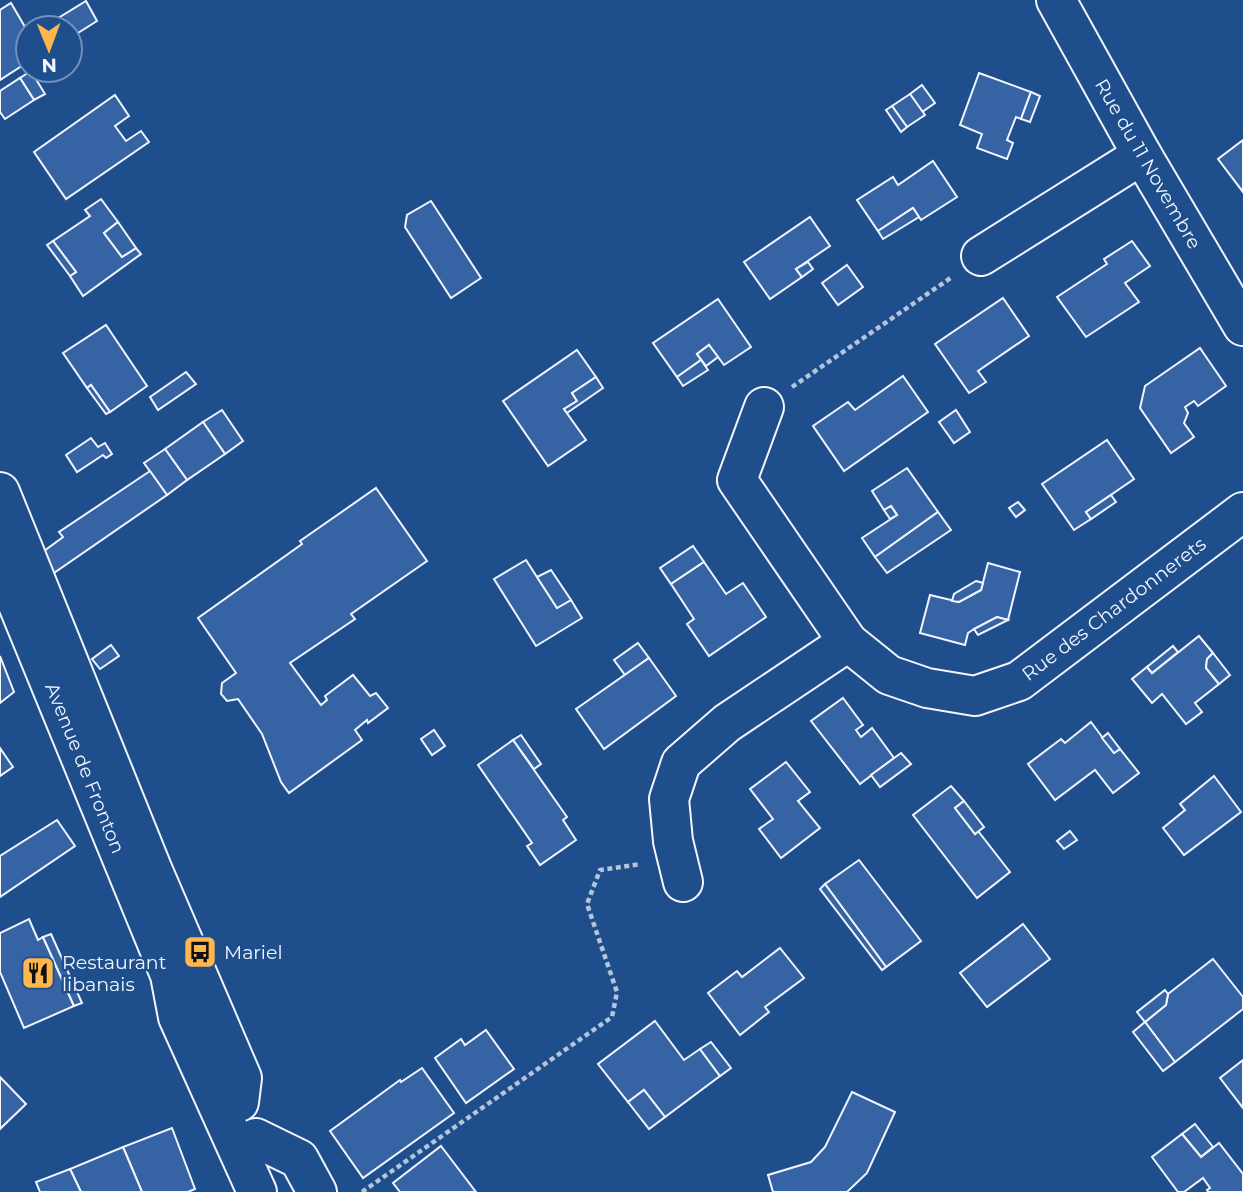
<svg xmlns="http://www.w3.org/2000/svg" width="1243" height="1192" font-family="Montserrat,sans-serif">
	<rect width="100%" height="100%" fill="#1f4e8c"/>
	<!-- building -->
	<g fill="#3563a3" stroke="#f2f6ff" stroke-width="2">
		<path d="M 86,1 L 97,21 L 70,38 L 70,28 L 42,28 Z"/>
		<path d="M 11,3 L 28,32 L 28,62 L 0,80 L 0,10 Z"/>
		<path d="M 31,71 L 45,94 L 34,100 L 20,78 Z"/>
		<path d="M 979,73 L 1031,92 L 1021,119 L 1016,117 L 1007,140 L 1013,143 L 1007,159 L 977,148 L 982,134 L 960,125 Z"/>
		<path d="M 20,78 L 34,100 L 5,119 L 0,112 L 0,91 Z"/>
		<path d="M 922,85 L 935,103 L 922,112 L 910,94 Z"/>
		<path d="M 1031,92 L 1040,96 L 1030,122 L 1021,119 Z"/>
		<path d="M 910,94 L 925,115 L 907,127 L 892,106 Z"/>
		<path d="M 115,95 L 129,116 L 115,126 L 126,141 L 141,131 L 149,142 L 66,199 L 34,152 Z"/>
		<path d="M 892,106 L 907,127 L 901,132 L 886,110 Z"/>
		<path d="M 1243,140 L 1243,192 L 1218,159 Z"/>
		<path d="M 933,161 L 957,197 L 921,220 L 913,208 L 878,231 L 857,200 L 893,177 L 898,185 Z"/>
		<path d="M 101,199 L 118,222 L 104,233 L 122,257 L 136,248 L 141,254 L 83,296 L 70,276 L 76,272 L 53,241 L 90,216 L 85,210 Z"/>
		<path d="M 431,201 L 481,278 L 451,298 L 405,227 L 407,215 Z"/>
		<path d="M 913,208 L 919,217 L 883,239 L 878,231 Z"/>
		<path d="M 810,217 L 830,246 L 796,269 L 802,277 L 770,299 L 744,262 Z"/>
		<path d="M 118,222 L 136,248 L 122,257 L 104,233 Z"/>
		<path d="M 53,241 L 76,272 L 70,276 L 47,245 Z"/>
		<path d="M 1132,241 L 1150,266 L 1125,283 L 1139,302 L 1086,337 L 1057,297 L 1107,264 L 1104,259 Z"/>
		<path d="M 808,262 L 813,269 L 802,277 L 796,269 Z"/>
		<path d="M 847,265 L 863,287 L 838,305 L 822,283 Z"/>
		<path d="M 1003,298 L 1029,336 L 978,371 L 986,382 L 969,393 L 935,344 Z"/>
		<path d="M 718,299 L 751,347 L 724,365 L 709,345 L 697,354 L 701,360 L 677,377 L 653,343 Z"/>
		<path d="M 106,325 L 147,386 L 110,412 L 91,385 L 87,388 L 63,353 Z"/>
		<path d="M 709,345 L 718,357 L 706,366 L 697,354 Z"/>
		<path d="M 1200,348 L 1226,386 L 1198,406 L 1194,401 L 1185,407 L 1188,413 L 1184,423 L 1194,437 L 1171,453 L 1140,408 L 1145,386 Z"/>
		<path d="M 577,350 L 596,377 L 572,393 L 577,401 L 564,409 L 586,440 L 548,466 L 503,401 Z"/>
		<path d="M 701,360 L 708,370 L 683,386 L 677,377 Z"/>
		<path d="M 186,372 L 196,384 L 158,410 L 150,397 Z"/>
		<path d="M 903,376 L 928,412 L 844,471 L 813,426 L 848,402 L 855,410 Z"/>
		<path d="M 596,377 L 603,388 L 567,413 L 564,409 L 577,401 L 572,393 Z"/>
		<path d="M 91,385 L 110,412 L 106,414 L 87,388 Z"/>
		<path d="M 222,410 L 243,441 L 225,454 L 203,422 Z"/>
		<path d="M 956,410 L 970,432 L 954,443 L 939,422 Z"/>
		<path d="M 203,422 L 225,454 L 187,480 L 165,449 Z"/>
		<path d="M 91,438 L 98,447 L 105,443 L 112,454 L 106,458 L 103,455 L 77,472 L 66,455 Z"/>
		<path d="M 1107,440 L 1134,479 L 1086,512 L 1091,519 L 1074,530 L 1042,484 Z"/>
		<path d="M 165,449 L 187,480 L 167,495 L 144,463 Z"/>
		<path d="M 907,468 L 938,512 L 875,557 L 862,538 L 897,515 L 891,506 L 884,510 L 872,491 Z"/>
		<path d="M 150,471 L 167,495 L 51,575 L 40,554 L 63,537 L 59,532 Z"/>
		<path d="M 376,488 L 427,561 L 351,614 L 355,619 L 290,663 L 321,705 L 327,700 L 325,696 L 353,675 L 370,696 L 376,693 L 388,708 L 368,723 L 367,720 L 355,730 L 362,740 L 289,793 L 281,782 L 262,734 L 238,699 L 227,701 L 221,694 L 222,683 L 236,673 L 198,618 L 302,544 L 300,541 Z"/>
		<path d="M 1111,495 L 1116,502 L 1091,519 L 1086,512 Z"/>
		<path d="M 1018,502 L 1025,510 L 1016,517 L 1009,508 Z"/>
		<path d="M 891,506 L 897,515 L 890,519 L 884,510 Z"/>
		<path d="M 938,512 L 951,530 L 887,573 L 875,557 Z"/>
		<path d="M 693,546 L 704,562 L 671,584 L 660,568 Z"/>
		<path d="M 526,560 L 557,608 L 571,600 L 582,618 L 536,646 L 494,579 Z"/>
		<path d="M 704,562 L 726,594 L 743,583 L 766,617 L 709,656 L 687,624 L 694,619 L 671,584 Z"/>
		<path d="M 988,563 L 1020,572 L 1008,620 L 997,617 L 974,629 L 968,633 L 965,645 L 920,633 L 930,595 L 959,602 L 981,590 Z"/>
		<path d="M 551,570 L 571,600 L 557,608 L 537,577 Z"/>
		<path d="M 976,581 L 983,583 L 981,590 L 959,602 L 952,601 L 954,594 Z"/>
		<path d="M 997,617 L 1008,620 L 978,635 L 974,629 Z"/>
		<path d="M 1199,636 L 1213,653 L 1207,659 L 1206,668 L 1219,684 L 1195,703 L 1202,712 L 1186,724 L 1162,694 L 1152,703 L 1132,679 L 1147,667 L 1152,673 Z"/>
		<path d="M 638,643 L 649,658 L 625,675 L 614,660 Z"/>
		<path d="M 111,645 L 119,656 L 100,669 L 92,659 Z"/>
		<path d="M 1173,646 L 1178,652 L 1152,673 L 1147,667 Z"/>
		<path d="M 1213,653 L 1230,675 L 1219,684 L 1206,668 L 1207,659 Z"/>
		<path d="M 0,656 L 14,692 L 0,703 Z"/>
		<path d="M 649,658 L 676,696 L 604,749 L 576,709 Z"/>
		<path d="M 843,698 L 863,725 L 856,730 L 861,737 L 872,728 L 894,758 L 860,784 L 811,721 Z"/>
		<path d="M 1091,722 L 1114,753 L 1120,749 L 1139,773 L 1113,793 L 1095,770 L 1055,800 L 1028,764 L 1061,739 L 1065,743 Z"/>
		<path d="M 434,730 L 445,746 L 432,755 L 421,739 Z"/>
		<path d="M 1108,733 L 1120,749 L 1114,753 L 1102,738 Z"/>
		<path d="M 521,735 L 541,764 L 534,769 L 513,740 Z"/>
		<path d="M 513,740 L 567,817 L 563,820 L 576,840 L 540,865 L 527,846 L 532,843 L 478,765 Z"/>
		<path d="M 0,748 L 13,767 L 0,776 Z"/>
		<path d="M 901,753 L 911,764 L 880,787 L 871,775 Z"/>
		<path d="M 786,762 L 810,792 L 798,801 L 820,828 L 781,858 L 759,829 L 773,819 L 750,789 Z"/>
		<path d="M 1214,776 L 1241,812 L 1184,855 L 1163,828 L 1185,810 L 1180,804 Z"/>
		<path d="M 951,786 L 964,801 L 955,808 L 975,834 L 978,831 L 1010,872 L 977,898 L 913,815 Z"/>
		<path d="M 964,801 L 984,827 L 975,834 L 955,808 Z"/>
		<path d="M 57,820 L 75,846 L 0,897 L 0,856 Z"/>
		<path d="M 1070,831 L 1077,840 L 1064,849 L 1057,841 Z"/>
		<path d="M 859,860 L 921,941 L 886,967 L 825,884 Z"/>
		<path d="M 825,884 L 886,967 L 882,970 L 820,889 Z"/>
		<path d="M 29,919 L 38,940 L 43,937 L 74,1006 L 24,1028 L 0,972 L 0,933 Z"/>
		<path d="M 1023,924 L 1050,959 L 987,1007 L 960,973 Z"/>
		<path d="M 51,934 L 82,1003 L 74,1006 L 43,937 Z"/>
		<path d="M 780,948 L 804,978 L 765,1007 L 769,1012 L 740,1035 L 708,993 L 737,971 L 742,977 Z"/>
		<path d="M 1213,959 L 1243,997 L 1243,1009 L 1175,1062 L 1145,1022 L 1166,1005 L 1168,994 Z"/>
		<path d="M 1165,990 L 1168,994 L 1166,1005 L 1145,1022 L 1137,1012 Z"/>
		<path d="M 655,1021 L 684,1060 L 700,1049 L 720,1076 L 665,1117 L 644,1090 L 628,1102 L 598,1064 Z"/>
		<path d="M 1145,1022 L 1175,1062 L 1163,1071 L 1133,1032 Z"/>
		<path d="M 486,1030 L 514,1069 L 466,1103 L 435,1058 L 461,1039 L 465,1045 Z"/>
		<path d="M 711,1042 L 731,1068 L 720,1076 L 700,1049 Z"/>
		<path d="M 1243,1060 L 1243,1108 L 1220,1078 Z"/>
		<path d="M 422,1068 L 454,1113 L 363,1178 L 330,1131 L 400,1080 L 401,1082 Z"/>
		<path d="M 0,1077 L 26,1104 L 0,1129 Z"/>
		<path d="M 644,1090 L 665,1117 L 649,1129 L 628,1102 Z"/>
		<path d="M 852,1092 L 895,1112 L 867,1173 L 847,1192 L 773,1192 L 768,1175 L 811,1162 L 825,1147 Z"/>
		<path d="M 1195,1124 L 1213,1147 L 1201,1157 L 1182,1134 Z"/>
		<path d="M 172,1128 L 195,1189 L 188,1192 L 142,1192 L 123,1147 Z"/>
		<path d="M 1182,1134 L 1201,1157 L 1219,1143 L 1243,1174 L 1243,1192 L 1208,1192 L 1207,1190 L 1210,1188 L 1203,1178 L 1184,1192 L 1178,1192 L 1152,1157 Z"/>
		<path d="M 441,1146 L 476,1192 L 400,1192 L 393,1183 Z"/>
		<path d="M 123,1147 L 142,1192 L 81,1192 L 70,1169 Z"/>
		<path d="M 70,1169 L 81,1192 L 40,1192 L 36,1182 Z"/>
	</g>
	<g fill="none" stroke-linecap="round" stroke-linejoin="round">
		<defs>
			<g id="minor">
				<path d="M 1056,0 L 1142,155 L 1243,326"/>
				<path d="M 981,256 L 1142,155"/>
				<path d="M 764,407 L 737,480 L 848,642 L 889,675 L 927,688 L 975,696 L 1019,681 L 1243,512"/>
				<path d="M 0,492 L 153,871 L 242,1078 L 239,1102"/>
				<path d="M 683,882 L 673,841 L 669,799 L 681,763 L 727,723 L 848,642"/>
				<path d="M 256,1138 L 299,1159 L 317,1192"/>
			</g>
			<path id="major" d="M 0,561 L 170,975 L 178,1017 L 257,1192"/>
		</defs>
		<!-- minor casing -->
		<use href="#minor" stroke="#f2f6ff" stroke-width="42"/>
		<!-- major casing -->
		<use href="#major" stroke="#f2f6ff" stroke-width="42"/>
		<!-- path -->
		<g stroke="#b3c4dc" stroke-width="4.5" stroke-dasharray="5 3.5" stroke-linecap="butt">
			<path d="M 792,387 L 952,277"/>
			<path d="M 362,1192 L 612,1017 L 617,992 L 587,904 L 600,870 L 641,864"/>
		</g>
		<!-- minor -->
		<use href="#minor" stroke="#1f4e8c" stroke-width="38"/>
		<!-- major -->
		<use href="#major" stroke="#1f4e8c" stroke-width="38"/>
	</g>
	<!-- icons -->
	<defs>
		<symbol id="bus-square" viewBox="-11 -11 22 22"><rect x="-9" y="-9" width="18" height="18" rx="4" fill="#ffb74d" stroke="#1f4e8c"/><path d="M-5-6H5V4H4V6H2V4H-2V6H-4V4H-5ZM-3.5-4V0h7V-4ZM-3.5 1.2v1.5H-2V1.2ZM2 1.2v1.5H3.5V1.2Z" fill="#111"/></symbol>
		<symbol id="restaurant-square" viewBox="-11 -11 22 22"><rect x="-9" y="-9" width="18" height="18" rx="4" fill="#ffb74d" stroke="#1f4e8c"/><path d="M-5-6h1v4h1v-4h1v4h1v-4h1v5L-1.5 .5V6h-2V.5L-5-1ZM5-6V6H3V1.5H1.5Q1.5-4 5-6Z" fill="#111"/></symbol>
	</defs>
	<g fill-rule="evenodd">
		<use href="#bus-square" x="181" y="933" width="38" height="38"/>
		<use href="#restaurant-square" x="19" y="954" width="38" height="38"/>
	</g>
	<g text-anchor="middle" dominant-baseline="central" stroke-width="5" stroke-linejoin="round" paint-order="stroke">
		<!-- street labels -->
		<g font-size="19" fill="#f2f6ff" stroke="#1f4e8c">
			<text transform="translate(1148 164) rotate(60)">Rue du 11 Novembre</text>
			<text transform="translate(1114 609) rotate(-37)">Rue des Chardonnerets</text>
			<text transform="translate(85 768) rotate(68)">Avenue de Fronton</text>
		</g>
		<!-- poi labels -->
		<g font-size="19" fill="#f2f6ff" stroke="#1f4e8c" text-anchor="start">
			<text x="224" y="952">Mariel</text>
			<text x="62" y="962">Restaurant<tspan x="62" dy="22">libanais</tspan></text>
		</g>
	</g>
	<!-- north arrow -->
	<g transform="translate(49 49) rotate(179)"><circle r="33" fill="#1f4e8c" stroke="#7391ba" stroke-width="2"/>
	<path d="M0-5L12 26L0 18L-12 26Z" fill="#ffb74d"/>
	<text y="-10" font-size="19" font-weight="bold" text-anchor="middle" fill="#f2f6ff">N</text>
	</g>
</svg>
